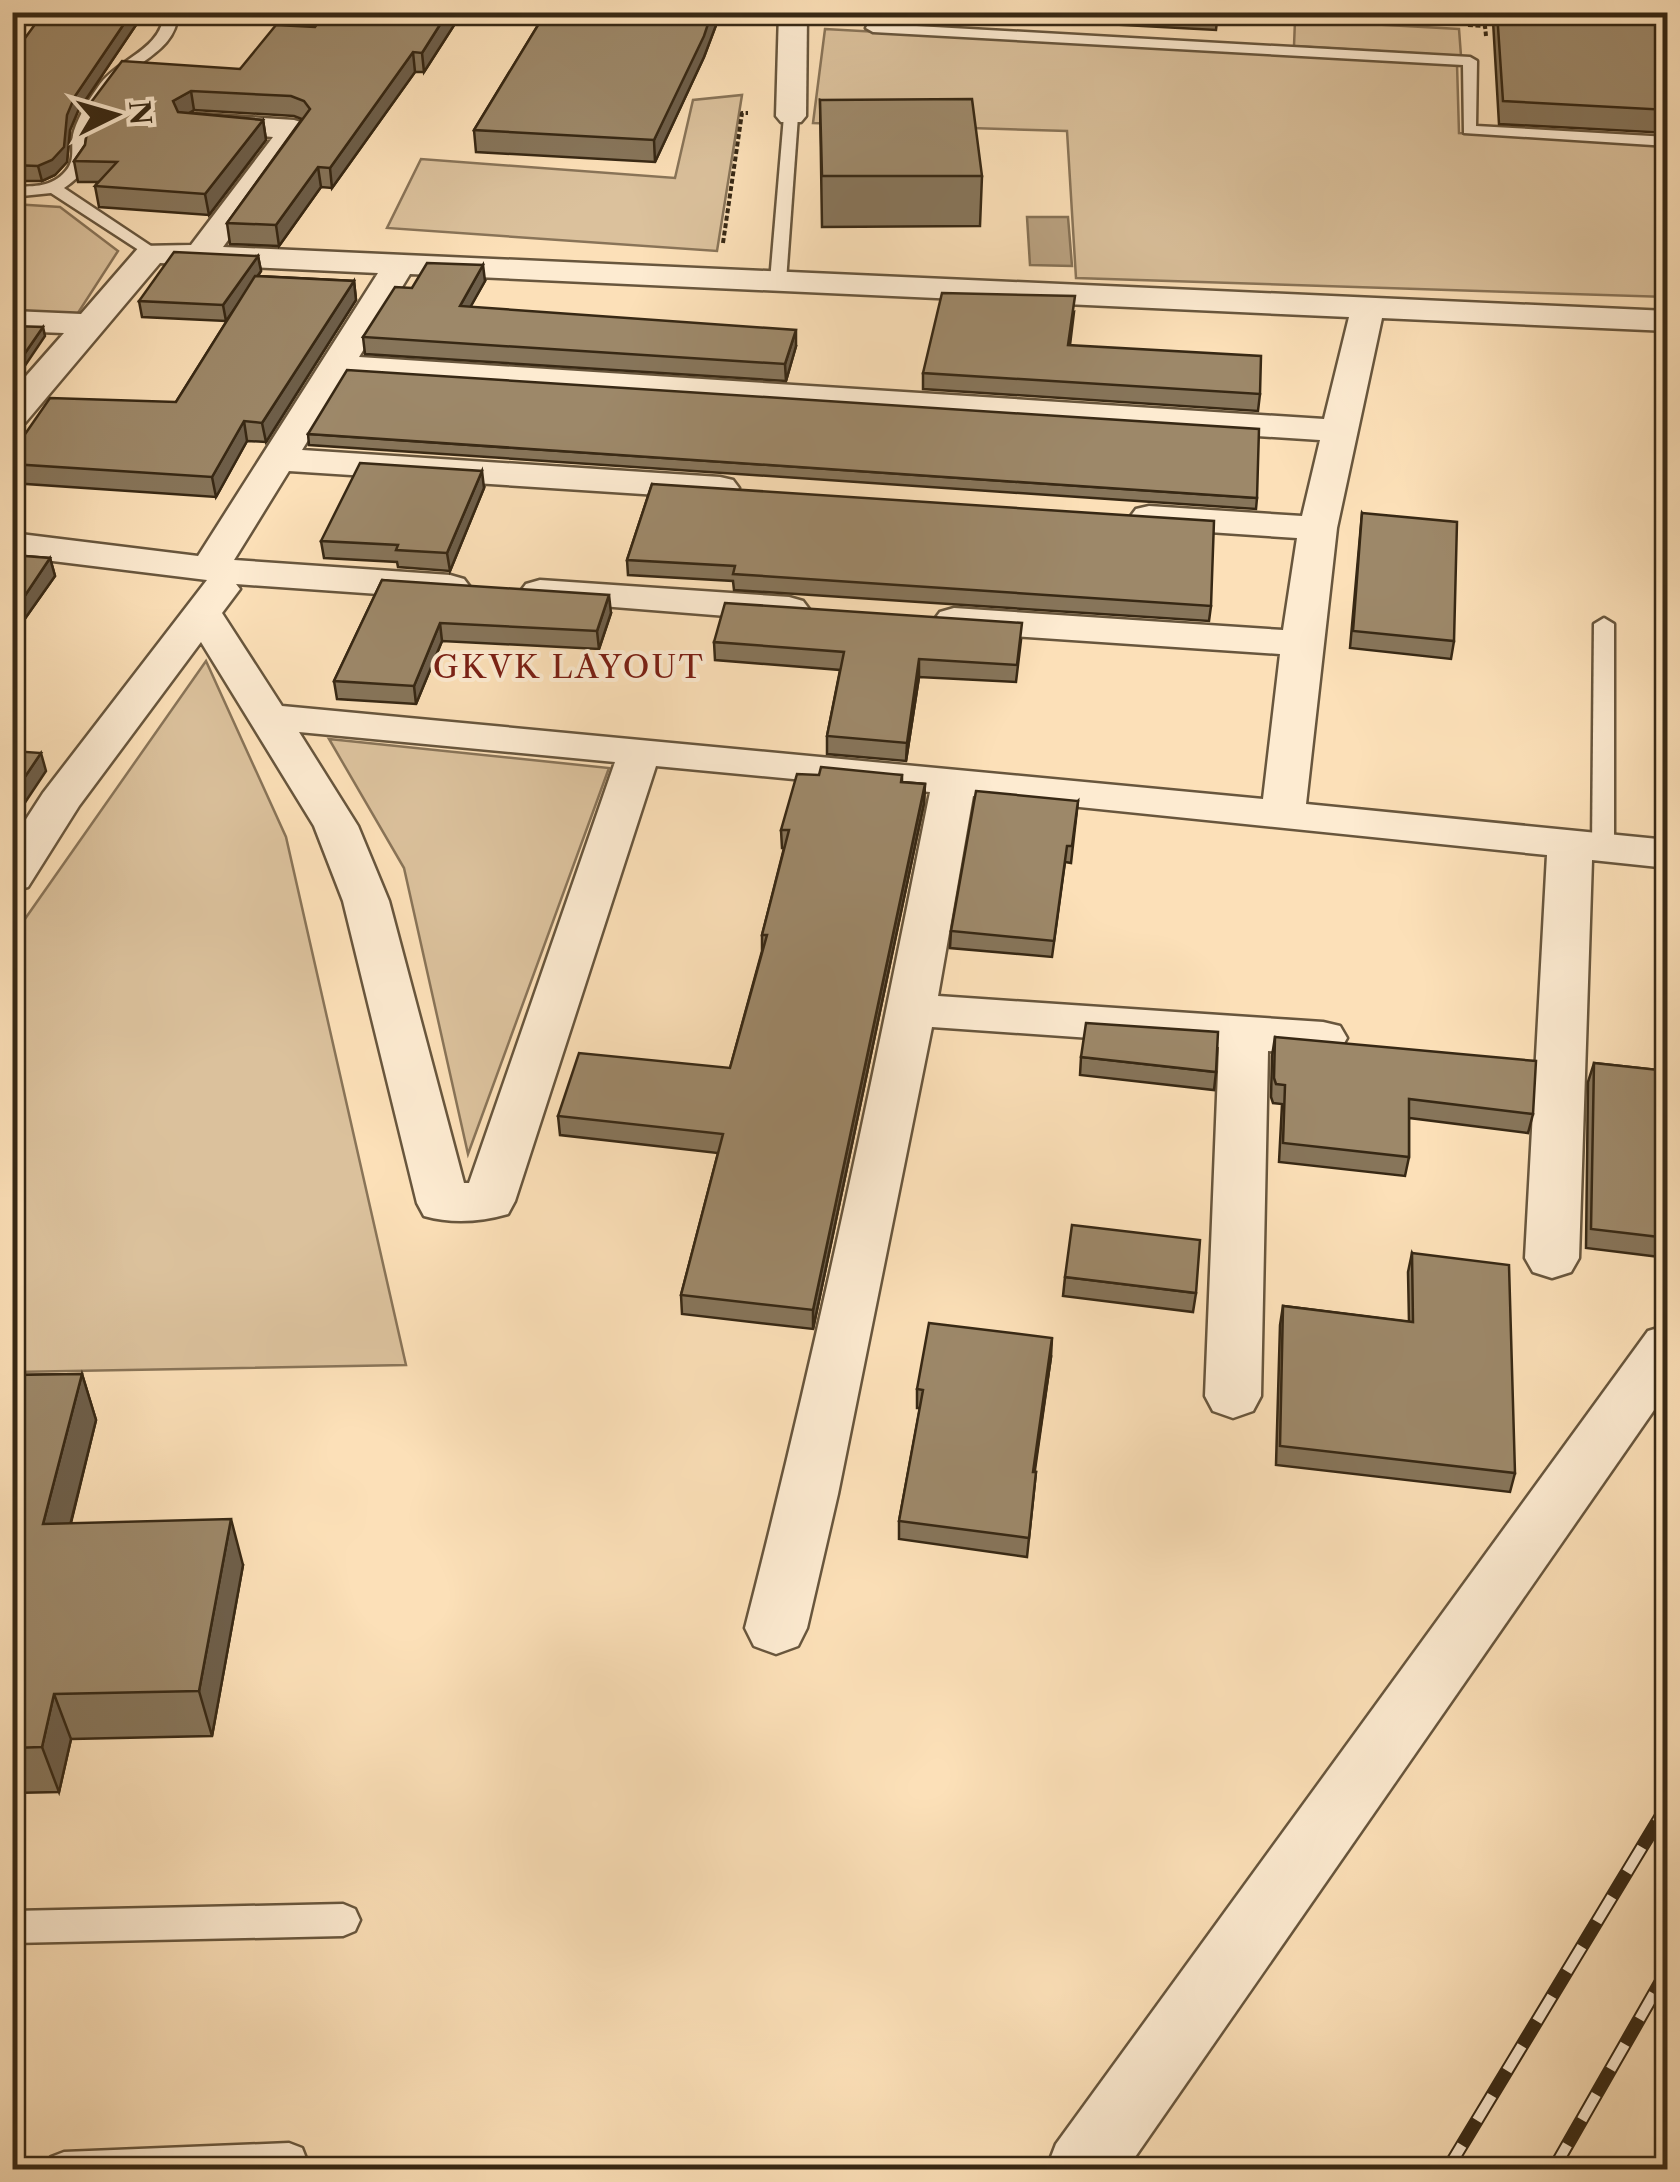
<svg xmlns="http://www.w3.org/2000/svg" width="1680" height="2182" font-family="'Libre Caslon Text',serif">
	<rect width="100%" height="100%" fill="#fce0b8"/>
	<filter id="stains"><feTurbulence type="fractalNoise" baseFrequency=".002" numOctaves="4"/><feColorMatrix values="0 0 0 0 .2 0 0 0 0 .09 0 0 0 0 .02 0 0 0 .5 -.17"/></filter>
	<radialGradient id="worn" r=".72"><stop offset=".6" stop-color="#630" stop-opacity="0"/><stop offset="1" stop-color="#630" stop-opacity=".3"/></radialGradient>
	<!-- green -->
	<g fill="#dbc19c" stroke="#897458" stroke-width="2.5">
		<path d="M 1295,20 L 1459,29 L 1461,56 L 1294,46 Z"/>
		<path d="M 825,29 L 1457,64 L 1459,133 L 1667,146 L 1667,297 L 1076,278 L 1067,131 L 813,123 Z"/>
		<path d="M 742,95 L 717,251 L 387,228 L 421,159 L 675,178 L 693,100 Z"/>
		<path d="M 13,204 L 60,207 L 118,251 L 76,316 L 13,314 Z"/>
		<path d="M 206,661 L 286,837 L 406,1365 L 13,1372 L 13,936 Z"/>
		<path d="M 329,739 L 609,768 L 468,1154 L 404,868 Z"/>
	</g>
	<!-- water -->
	<path fill="#b9a180" stroke="#857155" stroke-width="2.5" d="M 1027,217 L 1068,217 L 1072,266 L 1030,265 Z"/>
	<g fill="none" stroke-linecap="round" stroke-linejoin="round">
		<defs>
			<g id="service">
				<path d="M 12,12 L 28,12 L 12,20 Z"/>
				<path d="M 164,12 L 178,12 C 177,54 129,62 109,93 C 101,104 88,122 87,135 C 84,162 93,168 64,188 L 157,250 L 157,256 L 151,258 L 51,193 L 12,197 L 12,187 C 31,186 49,188 63,174 C 78,160 69,147 74,131 C 79,115 90,98 100,84 C 120,58 163,49 164,12 Z"/>
				<path d="M 800,12 L 887,12 L 881,24 L 1470,57 L 1477,61 L 1476,126 L 1668,137 L 1668,146 L 1464,133 L 1463,65 L 873,32 L 866,28 L 870,20 Z"/>
				<path d="M 791,112 L 798,116 L 786,281 L 778,286 L 770,281 L 784,116 Z"/>
				<path d="M 1604,618 L 1614,624 L 1614,848 L 1603,855 L 1592,848 L 1594,624 Z"/>
				<path d="M 343,1904 L 355,1909 L 360,1920 L 355,1931 L 343,1936 L 12,1943 L 12,1911 Z"/>
				<path d="M 289,2143 L 302,2148 L 307,2161 L 304,2170 L 46,2170 L 51,2157 L 64,2152 Z"/>
			</g>
			<g id="minor">
				<path d="M 779,12 L 807,12 L 806,116 L 801,122 L 781,122 L 776,116 Z"/>
				<path d="M 197,114 L 294,120 L 304,123 L 309,129 L 223,247 L 1668,311 L 1668,331 L 1382,318 L 1337,528 L 1306,804 L 1668,840 L 1668,868 L 1592,860 L 1579,1258 L 1571,1272 L 1552,1278 L 1533,1272 L 1525,1258 L 1547,855 L 973,796 L 938,996 L 1323,1022 L 1340,1026 L 1347,1038 L 1340,1050 L 1323,1054 L 1268,1051 L 1261,1396 L 1253,1411 L 1233,1418 L 1213,1411 L 1205,1396 L 1219,1047 L 932,1027 L 838,1494 L 807,1628 L 798,1646 L 776,1654 L 754,1646 L 745,1628 C 816,1352 875,1072 930,792 L 656,766 L 515,1201 L 508,1214 C 480,1222 452,1224 424,1216 L 417,1203 L 343,901 L 314,826 L 201,642 L 79,806 L 28,887 L 12,891 L 12,841 L 43,793 L 207,580 L 12,556 L 12,533 L 198,556 L 378,273 L 160,263 L 25,423 L 12,426 L 12,392 L 64,333 L 12,331 L 12,311 L 81,314 L 140,246 L 191,245 L 273,137 L 187,129 L 182,123 L 187,117 ZM 410,274 L 1349,317 L 1324,419 L 359,357 ZM 347,377 L 1320,440 L 1302,516 L 1149,506 L 1136,509 L 1130,517 L 1136,525 L 1149,528 L 1297,538 L 1283,630 L 954,608 L 940,612 L 934,620 L 940,628 L 954,632 L 1280,654 L 1263,799 L 282,706 L 222,613 L 240,589 L 236,584 L 450,599 L 464,595 L 470,587 L 464,579 L 450,575 L 234,560 L 289,471 L 720,499 L 733,496 L 739,488 L 733,480 L 720,477 L 302,450 ZM 299,732 L 615,762 L 469,1183 L 464,1183 L 389,901 L 358,826 Z"/>
				<path d="M 540,580 L 789,597 L 803,601 L 809,609 L 803,617 L 789,621 L 526,600 L 520,592 L 526,584 Z"/>
				<path d="M 1668,1325 L 1668,1390 L 1126,2170 L 1046,2170 L 1056,2144 L 1648,1331 Z"/>
			</g>
		</defs>
		<!-- service casing -->
		<use href="#service" stroke="#68563d" stroke-width="5"/>
		<!-- minor casing -->
		<use href="#minor" stroke="#68563d" stroke-width="5"/>
		<!-- path -->
		<g stroke="#372814" stroke-width="4" stroke-dasharray="5 2.5" stroke-linecap="butt">
			<path d="M 1272,12 L 1425,22"/>
			<path d="M 1468,25 L 1485,26 L 1486,36"/>
			<path d="M 723,243 L 742,113 L 748,113"/>
		</g>
		<!-- service -->
		<use href="#service" fill="#fdebd1" fill-rule="evenodd"/>
		<!-- minor -->
		<use href="#minor" fill="#fdebd1" fill-rule="evenodd"/>
		<defs>
			<g id="rail">
				<path d="M 1447,2170 L 1668,1804"/>
				<path d="M 1553,2170 L 1668,1969"/>
			</g>
		</defs>
		<!-- rail casing -->
		<use href="#rail" stroke="#372814" stroke-width="14"/>
		<!-- rail -->
		<use href="#rail" stroke="#fdebd1" stroke-width="10" stroke-dasharray="29" stroke-linecap="butt"/>
	</g>
	<!-- wall -->
	<g fill="#87755a" stroke="#372814" stroke-width="2.5">
		<path d="M 326,12 L 460,12 L 460,16 L 424,72 L 415,72 L 332,188 L 321,187 L 279,246 L 230,244 L 227,223 L 302,119 L 294,116 L 194,110 L 190,113 L 263,120 L 266,140 L 209,215 L 99,207 L 95,186 L 98,182 L 78,182 L 74,161 L 85,145 L 92,101 L 240,69 L 315,27 Z"/>
		<path d="M 546,12 L 721,12 L 704,57 L 655,162 L 476,152 L 474,130 Z"/>
		<path d="M 973,12 L 1218,12 L 1216,30 L 972,17 Z"/>
		<path d="M 1353,12 L 1668,12 L 1668,133 L 1499,124 L 1493,21 Z"/>
		<path d="M 136,25 L 78,111 L 70,130 L 67,162 L 55,175 L 42,181 L 12,181 L 12,56 Z"/>
		<path d="M 820,100 L 982,176 L 980,226 L 822,227 Z"/>
		<path d="M 258,256 L 261,271 L 258,276 L 354,281 L 356,300 L 266,442 L 247,441 L 216,497 L 12,483 L 12,453 L 176,402 L 235,308 L 226,321 L 142,317 L 139,301 Z"/>
		<path d="M 485,281 L 470,307 L 796,346 L 786,381 L 365,354 L 363,337 L 412,288 Z"/>
		<path d="M 1074,312 L 1070,345 L 1260,394 L 1258,411 L 923,389 L 923,373 Z"/>
		<path d="M 308,434 L 1257,498 L 1256,509 L 309,445 Z"/>
		<path d="M 652,484 L 1211,606 L 1209,621 L 734,590 L 733,581 L 628,575 L 627,560 Z"/>
		<path d="M 484,488 L 450,571 L 398,567 L 397,562 L 324,558 L 321,541 Z"/>
		<path d="M 1362,513 L 1454,641 L 1451,659 L 1350,648 Z"/>
		<path d="M 12,555 L 50,558 L 55,576 L 24,620 L 12,620 Z"/>
		<path d="M 382,580 L 611,613 L 599,649 L 442,641 L 416,704 L 337,699 L 334,681 Z"/>
		<path d="M 1021,640 L 1016,682 L 919,677 L 906,761 L 827,754 L 827,736 L 840,670 L 715,660 L 714,642 Z"/>
		<path d="M 819,775 L 902,775 L 902,782 L 925,784 L 924,803 L 813,1329 L 682,1314 L 681,1295 L 718,1153 L 560,1135 L 558,1116 L 730,1068 L 762,951 L 762,935 L 784,848 L 782,848 L 781,830 Z"/>
		<path d="M 1078,801 L 1071,863 L 1065,862 L 1052,957 L 950,948 L 951,931 Z"/>
		<path d="M 1275,1037 L 1533,1114 L 1528,1133 L 1409,1118 L 1409,1157 L 1405,1176 L 1279,1162 L 1282,1104 L 1273,1103 L 1271,1097 L 1272,1056 Z"/>
		<path d="M 1081,1057 L 1216,1072 L 1214,1090 L 1080,1075 Z"/>
		<path d="M 1594,1063 L 1668,1071 L 1668,1258 L 1586,1248 L 1588,1082 Z"/>
		<path d="M 1412,1253 L 1515,1473 L 1510,1492 L 1276,1465 L 1280,1325 L 1283,1306 L 1409,1322 L 1408,1272 Z"/>
		<path d="M 1065,1277 L 1196,1293 L 1193,1312 L 1063,1296 Z"/>
		<path d="M 1051,1357 L 1034,1472 L 1036,1472 L 1027,1557 L 899,1539 L 899,1521 L 920,1408 L 917,1408 L 917,1389 Z"/>
		<path d="M 82,1374 L 96,1420 L 71,1523 L 243,1565 L 212,1736 L 71,1739 L 59,1792 L 12,1793 L 12,1375 Z"/>
	</g>
	<!-- shaded-wall -->
	<g fill="#6e5f4a" stroke="#372814" stroke-width="2.5">
		<path d="M 132,12 L 134,12 L 136,25 L 78,111 L 70,130 L 67,162 L 55,175 L 42,181 L 38,166 L 75,96 Z"/>
		<path d="M 448,12 L 460,12 L 460,16 L 424,72 L 422,53 Z"/>
		<path d="M 712,12 L 721,12 L 704,57 L 655,162 L 654,140 Z"/>
		<path d="M 413,52 L 415,72 L 332,188 L 330,168 Z"/>
		<path d="M 191,91 L 194,110 L 176,121 L 173,101 Z"/>
		<path d="M 263,120 L 266,140 L 209,215 L 205,194 Z"/>
		<path d="M 318,167 L 321,187 L 279,246 L 276,225 Z"/>
		<path d="M 258,256 L 261,271 L 226,321 L 223,305 Z"/>
		<path d="M 483,265 L 485,281 L 462,322 L 460,306 Z"/>
		<path d="M 354,281 L 356,300 L 266,442 L 262,423 Z"/>
		<path d="M 43,327 L 45,336 L 12,385 L 12,372 Z"/>
		<path d="M 796,330 L 796,346 L 786,381 L 785,364 Z"/>
		<path d="M 244,421 L 247,441 L 216,497 L 212,477 Z"/>
		<path d="M 482,471 L 484,488 L 450,571 L 447,553 Z"/>
		<path d="M 50,558 L 55,576 L 24,620 L 20,603 Z"/>
		<path d="M 609,595 L 611,613 L 599,649 L 597,631 Z"/>
		<path d="M 440,623 L 442,641 L 416,704 L 414,686 Z"/>
		<path d="M 919,659 L 919,677 L 906,761 L 907,743 Z"/>
		<path d="M 41,753 L 46,771 L 12,822 L 12,796 Z"/>
		<path d="M 925,784 L 924,803 L 813,1329 L 813,1310 Z"/>
		<path d="M 1052,1338 L 1051,1357 L 1032,1491 L 1033,1472 Z"/>
		<path d="M 82,1374 L 96,1420 L 59,1570 L 43,1524 Z"/>
		<path d="M 231,1519 L 243,1565 L 212,1736 L 199,1691 Z"/>
		<path d="M 54,1694 L 71,1739 L 59,1792 L 42,1747 Z"/>
	</g>
	<!-- building -->
	<g fill="#9d8869" stroke="#372814" stroke-width="2.5">
		<path d="M 44,12 L 132,12 L 75,96 L 67,115 L 64,147 L 52,160 L 38,166 L 12,165 L 12,56 Z"/>
		<path d="M 326,12 L 448,12 L 422,53 L 413,52 L 330,168 L 318,167 L 276,225 L 227,223 L 310,109 L 304,101 L 291,96 L 191,91 L 173,101 L 178,112 L 263,120 L 205,194 L 95,186 L 117,162 L 74,161 L 85,145 L 92,101 L 122,61 L 240,69 L 276,25 L 315,27 Z"/>
		<path d="M 546,12 L 712,12 L 704,36 L 654,140 L 474,130 Z"/>
		<path d="M 1497,12 L 1668,12 L 1668,110 L 1503,101 Z"/>
		<path d="M 972,99 L 982,176 L 822,176 L 820,100 Z"/>
		<path d="M 174,252 L 258,256 L 223,305 L 139,301 Z"/>
		<path d="M 427,263 L 483,265 L 460,306 L 796,330 L 785,364 L 363,337 L 395,287 L 412,288 Z"/>
		<path d="M 255,276 L 354,281 L 262,423 L 244,421 L 212,477 L 12,464 L 12,453 L 50,398 L 176,402 Z"/>
		<path d="M 942,293 L 1075,296 L 1068,345 L 1261,356 L 1260,394 L 923,373 Z"/>
		<path d="M 12,326 L 43,327 L 12,372 Z"/>
		<path d="M 347,370 L 1259,429 L 1257,498 L 308,434 Z"/>
		<path d="M 360,463 L 482,471 L 447,553 L 396,550 L 398,545 L 321,541 Z"/>
		<path d="M 652,484 L 1214,521 L 1211,606 L 733,574 L 735,566 L 627,560 Z"/>
		<path d="M 1362,513 L 1457,522 L 1454,641 L 1353,631 Z"/>
		<path d="M 12,555 L 50,558 L 20,603 L 12,602 Z"/>
		<path d="M 382,580 L 609,595 L 597,631 L 440,623 L 414,686 L 334,681 Z"/>
		<path d="M 725,603 L 1022,623 L 1017,665 L 919,659 L 907,743 L 827,736 L 844,652 L 714,642 Z"/>
		<path d="M 12,751 L 41,753 L 12,796 Z"/>
		<path d="M 821,767 L 902,775 L 901,782 L 925,784 L 813,1310 L 681,1295 L 723,1134 L 558,1116 L 579,1053 L 730,1068 L 767,935 L 762,935 L 789,830 L 781,830 L 797,774 L 819,775 Z"/>
		<path d="M 976,791 L 1078,801 L 1072,846 L 1067,846 L 1054,941 L 951,931 Z"/>
		<path d="M 1086,1023 L 1218,1032 L 1216,1072 L 1081,1057 Z"/>
		<path d="M 1275,1037 L 1536,1061 L 1533,1114 L 1409,1099 L 1409,1157 L 1283,1143 L 1285,1085 L 1276,1084 L 1274,1078 Z"/>
		<path d="M 1594,1063 L 1668,1071 L 1668,1238 L 1591,1229 Z"/>
		<path d="M 1072,1225 L 1200,1240 L 1196,1293 L 1065,1277 Z"/>
		<path d="M 1412,1253 L 1509,1265 L 1515,1473 L 1280,1446 L 1283,1306 L 1413,1322 Z"/>
		<path d="M 929,1323 L 1052,1338 L 1033,1472 L 1036,1472 L 1029,1538 L 899,1521 L 923,1390 L 917,1389 Z"/>
		<path d="M 82,1374 L 43,1524 L 231,1519 L 199,1691 L 54,1694 L 42,1747 L 12,1748 L 12,1375 Z"/>
	</g>
	<g text-anchor="middle" dominant-baseline="central" stroke-width="8" stroke-linejoin="round" paint-order="stroke">
		<!-- neighbourhood labels -->
		<g font-size="32" letter-spacing="2.5" fill="#7a1f14" stroke="#fdebd1">
			<text x="569" y="666">GKVK LAYOUT</text>
		</g>
	</g>
	<!-- margin -->
	<rect width="1680" height="2182" fill="none" stroke="#fce0b8" stroke-width="50"/>
	<rect x="15" y="15" width="1650" height="2152" fill="none" stroke="#372814" stroke-width="5"/>
	<rect x="25" y="25" width="1630" height="2132" fill="none" stroke="#372814" stroke-width="2.5"/>
	<!-- north arrow -->
	<g transform="translate(115 115) rotate(85)" stroke="#fdebd1" stroke-width="8" paint-order="stroke">
	<path d="M0-8L18 38L0 25L-18 38Z" fill="#372814"/>
	<text y="-15" font-size="28" font-weight="bold" text-anchor="middle" fill="#372814">N</text>
	</g>
	<rect width="100%" height="100%" filter="url(#stains)"/>
	<rect width="100%" height="100%" fill="url(#worn)"/>
</svg>
